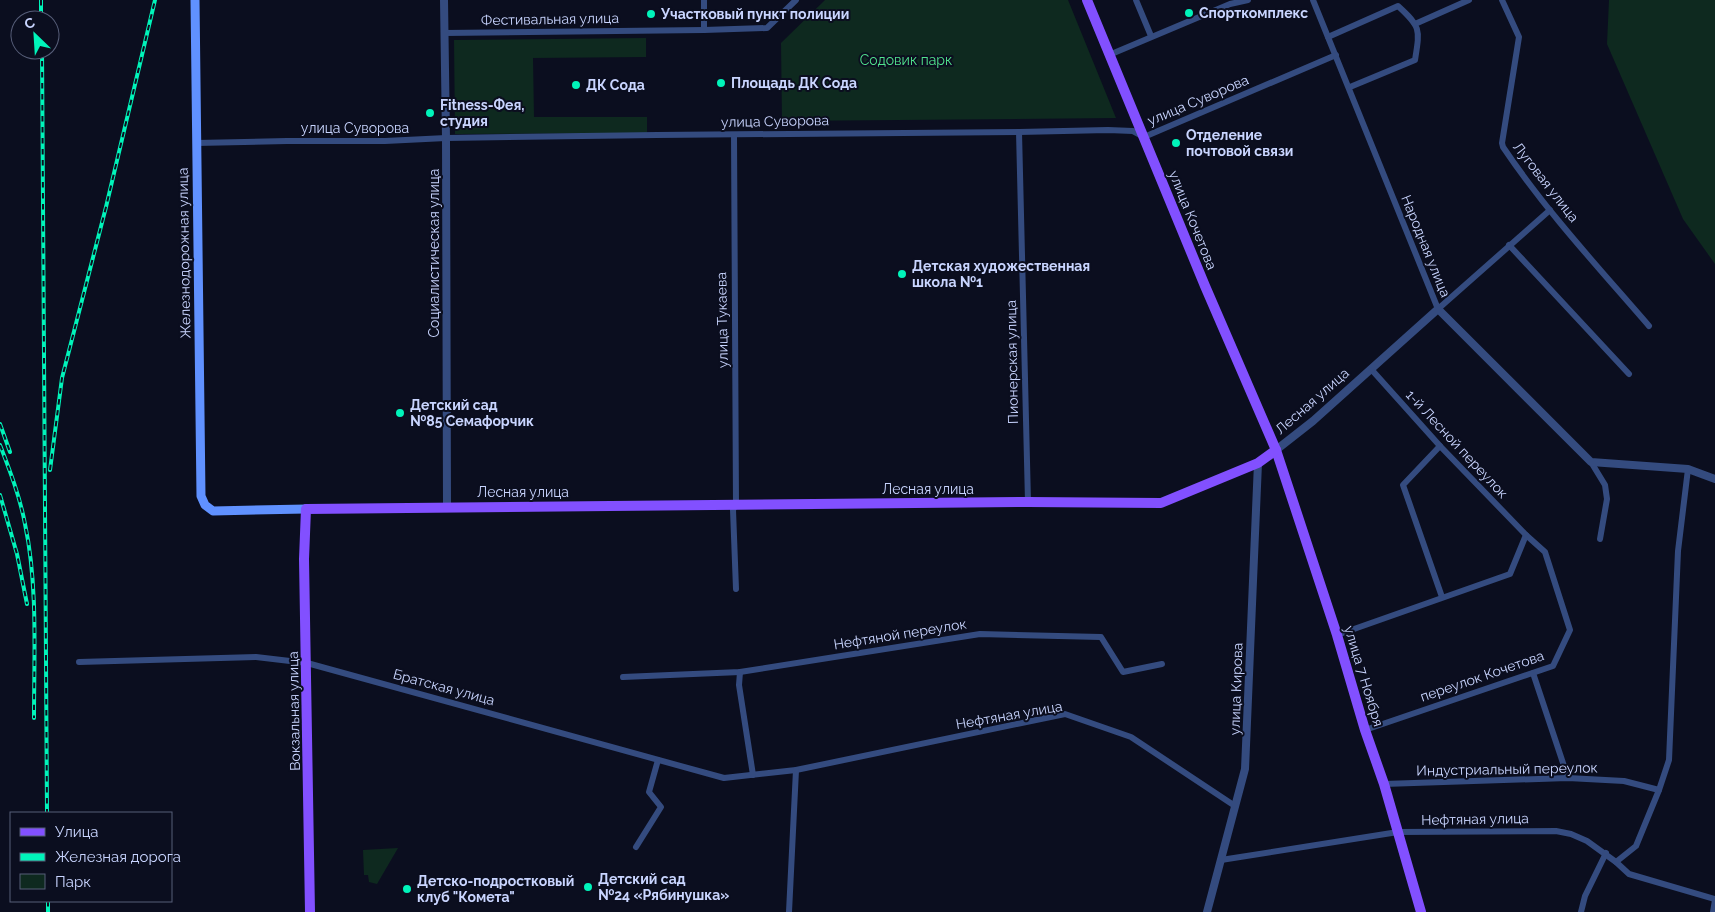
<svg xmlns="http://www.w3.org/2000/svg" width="1715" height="912" font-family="Raleway,sans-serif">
	<rect width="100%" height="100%" fill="#0b0e1f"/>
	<!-- green -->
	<g fill="#0e291f">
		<path d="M 825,0 L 1068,0 L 1116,118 L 782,121 L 781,43 Z"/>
		<path d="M 1609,0 L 1715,0 L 1715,264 L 1683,219 L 1607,44 Z"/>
		<path d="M 646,38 L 646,57 L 533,58 L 534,117 L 647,117 L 647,133 L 455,134 L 454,40 Z"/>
		<path d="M 398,848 L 377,884 L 369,882 L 368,875 L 364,875 L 363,850 Z"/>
	</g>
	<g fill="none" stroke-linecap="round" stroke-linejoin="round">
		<!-- minor -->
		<g stroke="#344b7f" stroke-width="6">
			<path d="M 704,0 L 704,30"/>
			<path d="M 1136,0 L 1151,36"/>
			<path d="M 1313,0 L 1438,309 L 1550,210"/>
			<path d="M 1502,0 L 1519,37 L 1502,143 L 1503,147 C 1546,211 1599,268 1649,326"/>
			<path d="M 1415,24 L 1469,0"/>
			<path d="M 444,33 L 704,30 L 767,28 L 796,0"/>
			<path d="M 1328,37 L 1398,6 C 1421,27 1420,29 1415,60 L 1350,87"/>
			<path d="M 1109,55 L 1230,4 L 1248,0"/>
			<path d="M 1019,132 L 1028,502"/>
			<path d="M 734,135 L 736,504 L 733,510 L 736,589"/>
			<path d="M 196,143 L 287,141 L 385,141 L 446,138 L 657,135 L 1019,132 L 1108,130 L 1133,131 L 1144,137 L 1336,55"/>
			<path d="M 1509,245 L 1629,374"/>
			<path d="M 1440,446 L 1403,485 L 1442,597"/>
			<path d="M 1591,462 L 1605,485 L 1607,499 L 1600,539"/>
			<path d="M 1337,635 L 1510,574 L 1526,535"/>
			<path d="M 79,662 L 256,657 L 307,663 L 724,778 L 796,770 L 1065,714 L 1131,737 L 1235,806"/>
			<path d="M 740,672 L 739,685 L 753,775"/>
			<path d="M 1533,673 L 1568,778"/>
			<path d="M 623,677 L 740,672 L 980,634 L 1101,637 L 1123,672 L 1162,664"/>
			<path d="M 1365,730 L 1553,666 L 1570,630 L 1545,552 L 1526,535 L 1440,446 L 1371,369"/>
			<path d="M 1384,784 L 1568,778 L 1624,781 L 1659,790"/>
			<path d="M 636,847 L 661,807 L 649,792 L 658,760"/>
			<path d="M 1221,860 L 1398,832 L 1556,831 L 1571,834 L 1587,841 L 1616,862 L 1629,874 L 1715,899"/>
			<path d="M 1616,862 L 1636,846 L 1659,790 L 1669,760 L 1678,551 L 1688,469"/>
			<path d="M 789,912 L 796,770"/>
			<path d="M 1581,912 L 1585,896 L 1606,853"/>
			<path d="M 1713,912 L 1715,900"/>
		</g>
		<!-- tertiary -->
		<g stroke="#344b7f" stroke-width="8">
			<path d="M 444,0 L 446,138 L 447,507"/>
			<path d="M 1276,450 L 1313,421 L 1438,309 L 1591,462 L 1688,469 L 1715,479"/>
			<path d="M 1207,912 L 1245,769 L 1258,463"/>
		</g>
		<!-- secondary -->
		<path stroke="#6091ff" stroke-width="9" d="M 195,0 L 201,496 L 205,505 L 213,511 L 306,509"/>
		<!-- primary -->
		<g stroke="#8250ff" stroke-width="10">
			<path d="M 1087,0 L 1205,286 L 1276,450 L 1337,635 L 1365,730 L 1384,784 L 1421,912"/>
			<path d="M 310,912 L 304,559 L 306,509 L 1028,502 L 1161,503 L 1258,463 L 1276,450"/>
		</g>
		<defs>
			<g id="rail">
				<path d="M 41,0 L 41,20"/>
				<path d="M 42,50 L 47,813"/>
				<path d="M 0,424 L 10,452"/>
				<path d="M 0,445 C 10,471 20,497 25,524 C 38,585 34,655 34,718"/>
				<path d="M 50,470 L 62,378 L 106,207 L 155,0"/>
				<path d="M 0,495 L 17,554 L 27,604"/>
				<path d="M 48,901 L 48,912"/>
			</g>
		</defs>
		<!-- rail casing -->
		<use href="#rail" stroke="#00f4ba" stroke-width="4"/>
		<!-- rail -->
		<use href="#rail" stroke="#0b0e1f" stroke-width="2" stroke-dasharray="5.5" stroke-linecap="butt"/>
	</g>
	<!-- markers -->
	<g fill="#00f4ba" stroke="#0b0e1f" stroke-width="2">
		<circle cx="1189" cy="13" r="5"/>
		<circle cx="651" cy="14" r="5"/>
		<circle cx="721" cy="83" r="5"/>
		<circle cx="576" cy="85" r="5"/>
		<circle cx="430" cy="113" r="5"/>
		<circle cx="1176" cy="143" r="5"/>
		<circle cx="902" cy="274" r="5"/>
		<circle cx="400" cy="413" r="5"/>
		<circle cx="588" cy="887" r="5"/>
		<circle cx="407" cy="889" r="5"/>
	</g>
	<g text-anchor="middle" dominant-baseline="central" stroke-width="4" stroke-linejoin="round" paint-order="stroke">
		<!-- poi labels -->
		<g font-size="14" font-weight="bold" fill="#c9d5ff" stroke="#0b0e1f" text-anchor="start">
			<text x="1199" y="13">Спорткомплекс</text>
			<text x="661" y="14">Участковый пункт полиции</text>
			<text x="731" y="83">Площадь ДК Сода</text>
			<text x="586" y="85">ДК Сода</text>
			<text x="440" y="105">Fitness-Фея,<tspan x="440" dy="16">студия</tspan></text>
			<text x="1186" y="135">Отделение<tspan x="1186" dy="16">почтовой связи</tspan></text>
			<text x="912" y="266">Детская художественная<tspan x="912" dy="16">школа №1</tspan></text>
			<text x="410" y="405">Детский сад<tspan x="410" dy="16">№85 Семафорчик</tspan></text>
			<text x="598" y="879">Детский сад<tspan x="598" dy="16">№24 «Рябинушка»</tspan></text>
			<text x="417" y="881">Детско-подростковый<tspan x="417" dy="16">клуб "Комета"</tspan></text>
		</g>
		<!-- street labels -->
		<g font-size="14" fill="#c9d5ff" stroke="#0b0e1f">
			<text transform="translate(550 19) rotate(-1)">Фестивальная улица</text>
			<text transform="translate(1198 100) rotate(-23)">улица Суворова</text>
			<text transform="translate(775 121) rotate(-1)">улица Суворова</text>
			<text x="355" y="128">улица Суворова</text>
			<text transform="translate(1546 182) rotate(52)">Луговая улица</text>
			<text transform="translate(1193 220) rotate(68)">улица Кочетова</text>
			<text transform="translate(1426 246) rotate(68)">Народная улица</text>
			<text transform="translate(184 253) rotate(-91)">Железнодорожная улица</text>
			<text transform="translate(434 253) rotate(-90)">Социалистическая улица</text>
			<text transform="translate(722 320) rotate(-91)">улица Тукаева</text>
			<text transform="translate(1012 362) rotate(-91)">Пионерская улица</text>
			<text transform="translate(1312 401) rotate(-41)">Лесная улица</text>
			<text transform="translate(1457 444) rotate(47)">1-й Лесной переулок</text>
			<text x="928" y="489">Лесная улица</text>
			<text x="523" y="492">Лесная улица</text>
			<text transform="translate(900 634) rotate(-9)">Нефтяной переулок</text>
			<text transform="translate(1364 676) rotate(73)">улица 7 Ноября</text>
			<text transform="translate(1482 676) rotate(-19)">переулок Кочетова</text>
			<text transform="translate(444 687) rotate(15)">Братская улица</text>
			<text transform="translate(1236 689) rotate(-88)">улица Кирова</text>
			<text transform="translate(294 711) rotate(-91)">Вокзальная улица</text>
			<text transform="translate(1009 715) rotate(-10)">Нефтяная улица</text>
			<text transform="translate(1507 769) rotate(-1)">Индустриальный переулок</text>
			<text transform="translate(1475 819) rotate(-1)">Нефтяная улица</text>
		</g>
		<!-- park labels -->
		<g font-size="14" fill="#51e38d" stroke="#0b0e1f">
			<text x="906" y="60">Содовик парк</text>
		</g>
	</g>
	<!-- legend -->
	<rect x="10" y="812" width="162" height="90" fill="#0b0e1f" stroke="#575e79"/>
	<rect x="20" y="828" width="25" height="8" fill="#8250ff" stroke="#575e79"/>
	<text x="55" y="837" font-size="15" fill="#c9d5ff">Улица</text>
	<rect x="20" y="853" width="25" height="8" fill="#00f4ba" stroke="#575e79"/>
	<text x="55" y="862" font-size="15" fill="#c9d5ff">Железная дорога</text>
	<rect x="20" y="874" width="25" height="15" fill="#0e291f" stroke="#575e79"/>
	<text x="55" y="887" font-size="15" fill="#c9d5ff">Парк</text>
	<!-- north arrow -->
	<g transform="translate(35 35) rotate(335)"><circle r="24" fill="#0b0e1f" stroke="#575e79"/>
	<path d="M0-4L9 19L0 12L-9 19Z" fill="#00f4ba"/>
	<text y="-8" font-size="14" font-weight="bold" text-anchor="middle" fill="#c9d5ff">С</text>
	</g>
</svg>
